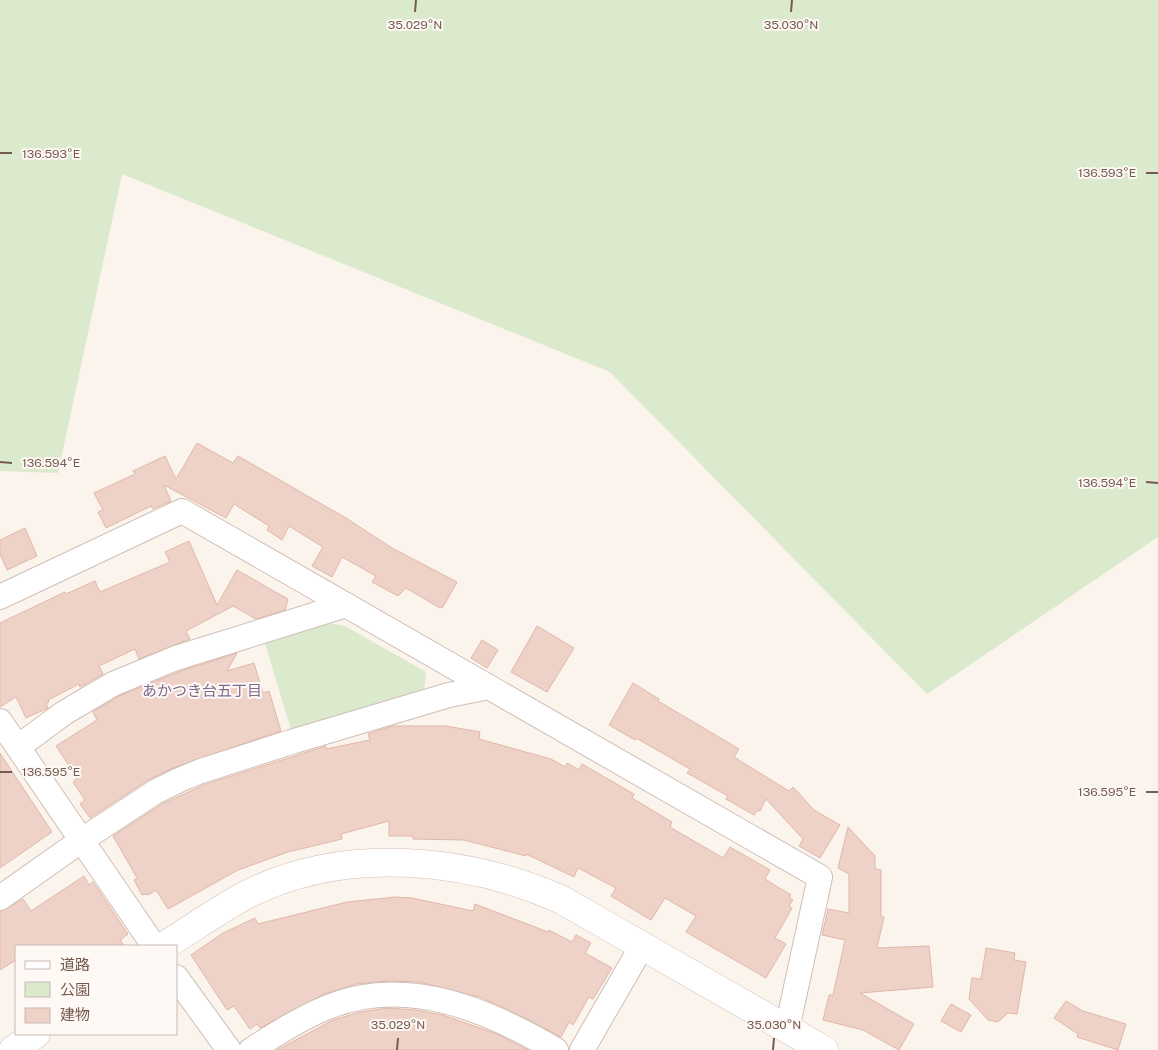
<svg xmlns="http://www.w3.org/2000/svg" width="1158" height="1050" font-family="'Public Sans','Noto Sans JP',sans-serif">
	<rect width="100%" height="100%" fill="#fbf4ed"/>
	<!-- green -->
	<g fill="#dbe9cc">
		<path d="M 0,0 L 1158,0 L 1158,537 L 927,694 L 610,372 L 122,174 L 58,473 L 0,471 Z"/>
		<path d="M 322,622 L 345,626 L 426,672 L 424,692 L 292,733 L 264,640 Z"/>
	</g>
	<!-- building -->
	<g fill="#efd2c7" stroke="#e0b7a8">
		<path d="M 197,443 L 233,463 L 238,456 L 346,518 L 392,548 L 457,582 L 443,607 L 440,608 L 406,588 L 398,596 L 372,582 L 376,576 L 342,557 L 332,577 L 312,566 L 323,547 L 289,526 L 282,540 L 267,530 L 269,526 L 234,504 L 226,518 L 164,485 L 171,501 L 153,509 L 151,506 L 106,528 L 98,512 L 103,510 L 94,493 L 135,474 L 133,471 L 165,456 L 176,479 Z"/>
		<path d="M 25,528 L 37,556 L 7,570 L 0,554 L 0,540 Z"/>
		<path d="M 189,541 L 217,605 L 237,570 L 288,599 L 285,610 L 256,619 L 233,606 L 186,631 L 190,639 L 139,659 L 135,649 L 99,666 L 103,674 L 80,687 L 79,684 L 48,700 L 49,702 L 46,704 L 48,708 L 26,718 L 16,697 L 0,707 L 0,623 L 65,592 L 66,594 L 95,581 L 100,592 L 170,562 L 165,552 Z"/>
		<path d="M 537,626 L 574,648 L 547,692 L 511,672 Z"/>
		<path d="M 482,640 L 498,650 L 487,668 L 471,658 Z"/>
		<path d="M 237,653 L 227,671 L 254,663 L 263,693 L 269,691 L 281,731 L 173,768 L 148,780 L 90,818 L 80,804 L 85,800 L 73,782 L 77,778 L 56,746 L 97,720 L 93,712 L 119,696 L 181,671 Z"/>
		<path d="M 633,683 L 659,699 L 658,701 L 739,749 L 734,757 L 789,791 L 793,787 L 814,810 L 840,825 L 820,858 L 799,846 L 803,839 L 766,799 L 760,811 L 758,810 L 754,815 L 726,799 L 728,796 L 687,773 L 690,769 L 636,738 L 635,740 L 609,725 Z"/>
		<path d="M 392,726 L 446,726 L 480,732 L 479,739 L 551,759 L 565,767 L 567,763 L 579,770 L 582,764 L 634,794 L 632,798 L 672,822 L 670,827 L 723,858 L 730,847 L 770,870 L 765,879 L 791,895 L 789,898 L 793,900 L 789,906 L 792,908 L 775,938 L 786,944 L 766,978 L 686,932 L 696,916 L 665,898 L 651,920 L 611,896 L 616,888 L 578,868 L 574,877 L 526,854 L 526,856 L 464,840 L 413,839 L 413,836 L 389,836 L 389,821 L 341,834 L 342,839 L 288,852 L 238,870 L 168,909 L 156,890 L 148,895 L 146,894 L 142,895 L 134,880 L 137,878 L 113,836 L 162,804 L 206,784 L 326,746 L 326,749 L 370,740 L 368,734 Z"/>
		<path d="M 0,753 L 52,832 L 0,868 Z"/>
		<path d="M 848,827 L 875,856 L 875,869 L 881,870 L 881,916 L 884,917 L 877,948 L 929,946 L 933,987 L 860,993 L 914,1024 L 899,1050 L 863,1030 L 823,1020 L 829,995 L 833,995 L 845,940 L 822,935 L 828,909 L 849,913 L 849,874 L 838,868 Z"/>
		<path d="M 84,876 L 89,885 L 93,882 L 128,934 L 120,940 L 124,946 L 16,946 L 16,960 L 0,970 L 0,912 L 23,899 L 31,911 Z"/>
		<path d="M 396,897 L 412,898 L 473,911 L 475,904 L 548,932 L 549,930 L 572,942 L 576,935 L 591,943 L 585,953 L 612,968 L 593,999 L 589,997 L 573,1025 L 569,1022 L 561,1037 L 509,1010 L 479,997 L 419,982 L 388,981 L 356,984 L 324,994 L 260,1028 L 257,1024 L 250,1029 L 234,1006 L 227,1010 L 191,955 L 223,933 L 255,918 L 258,924 L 347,902 Z"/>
		<path d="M 986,948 L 1015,953 L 1014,960 L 1026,962 L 1017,1014 L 1008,1013 L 998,1022 L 988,1020 L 969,999 L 972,978 L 981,979 Z"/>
		<path d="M 1066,1001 L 1083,1011 L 1126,1024 L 1118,1050 L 1077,1037 L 1078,1034 L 1054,1018 Z"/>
		<path d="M 951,1004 L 971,1015 L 961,1032 L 941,1021 Z"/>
		<path d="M 388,1008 L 415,1010 L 443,1015 L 497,1034 L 528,1050 L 277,1050 L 333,1020 L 360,1012 Z"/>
	</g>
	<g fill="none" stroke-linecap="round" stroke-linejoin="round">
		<defs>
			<g id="street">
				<path d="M 0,597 L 182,511 L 820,877 L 787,1029"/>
				<path d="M 0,721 L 154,946"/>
				<path d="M 18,747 L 64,713 L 113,684 L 176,658 L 346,605"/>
				<path d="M 0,898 L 82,840 L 155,792 L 179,780 L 201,771 L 291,742 L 449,695 L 489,687"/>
				<path d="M 176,977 L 229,1050"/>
				<path d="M 251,1050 C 276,1034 301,1018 328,1007 C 407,975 488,1010 556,1050"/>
				<path d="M 582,1050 L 642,946"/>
			</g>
			<g id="secondary">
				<path d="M 164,946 C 192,929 219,909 248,894 C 344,846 467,857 562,900 L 824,1050"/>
				<path d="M 13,1050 L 36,1034"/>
			</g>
		</defs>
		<!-- street casing -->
		<use href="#street" stroke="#d0beb5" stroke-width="26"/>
		<!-- secondary casing -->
		<use href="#secondary" stroke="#d3bdb3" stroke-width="29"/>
		<!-- street -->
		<use href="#street" stroke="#fff" stroke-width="24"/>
		<!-- secondary -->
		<use href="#secondary" stroke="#fff" stroke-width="28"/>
	</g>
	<!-- ticks -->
	<path fill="none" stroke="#765a51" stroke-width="2" d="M 415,12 L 416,0M 791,12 L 792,0M 0,153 L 12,153M 1146,173 L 1158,173M 0,462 L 12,463M 1146,482 L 1158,483M 0,772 L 12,772M 1146,792 L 1158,792M 397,1050 L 398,1038M 773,1050 L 774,1038"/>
	<g text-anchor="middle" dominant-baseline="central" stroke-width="4" stroke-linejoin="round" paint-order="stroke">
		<!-- neighbourhood labels -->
		<g font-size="15" fill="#7f6990" stroke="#fef9f4">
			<text x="202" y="690">あかつき台五丁目</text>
		</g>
	</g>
	<g font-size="12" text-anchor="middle" fill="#765a51" stroke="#fef9f4" stroke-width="4" stroke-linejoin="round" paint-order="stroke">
		<text x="415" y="29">35.029°N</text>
		<text x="791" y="29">35.030°N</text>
		<text x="51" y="158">136.593°E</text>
		<text x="1107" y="177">136.593°E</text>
		<text x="51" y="467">136.594°E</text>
		<text x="1107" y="487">136.594°E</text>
		<text x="51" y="776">136.595°E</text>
		<text x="1107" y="796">136.595°E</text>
		<text x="398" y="1029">35.029°N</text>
		<text x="774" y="1029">35.030°N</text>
	</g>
	<!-- legend -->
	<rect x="15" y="945" width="162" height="90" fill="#fef9f4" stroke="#c8b9b3"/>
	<rect x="25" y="961" width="25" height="8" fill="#ffffff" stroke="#c8b9b3"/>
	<text x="60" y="970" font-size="15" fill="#765a51">道路</text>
	<rect x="25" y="982" width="25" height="15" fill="#dbe9cc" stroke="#c8b9b3"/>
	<text x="60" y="995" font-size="15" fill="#765a51">公園</text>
	<rect x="25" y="1008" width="25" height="15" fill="#efd2c7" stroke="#c8b9b3"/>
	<text x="60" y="1020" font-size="15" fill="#765a51">建物</text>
</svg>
